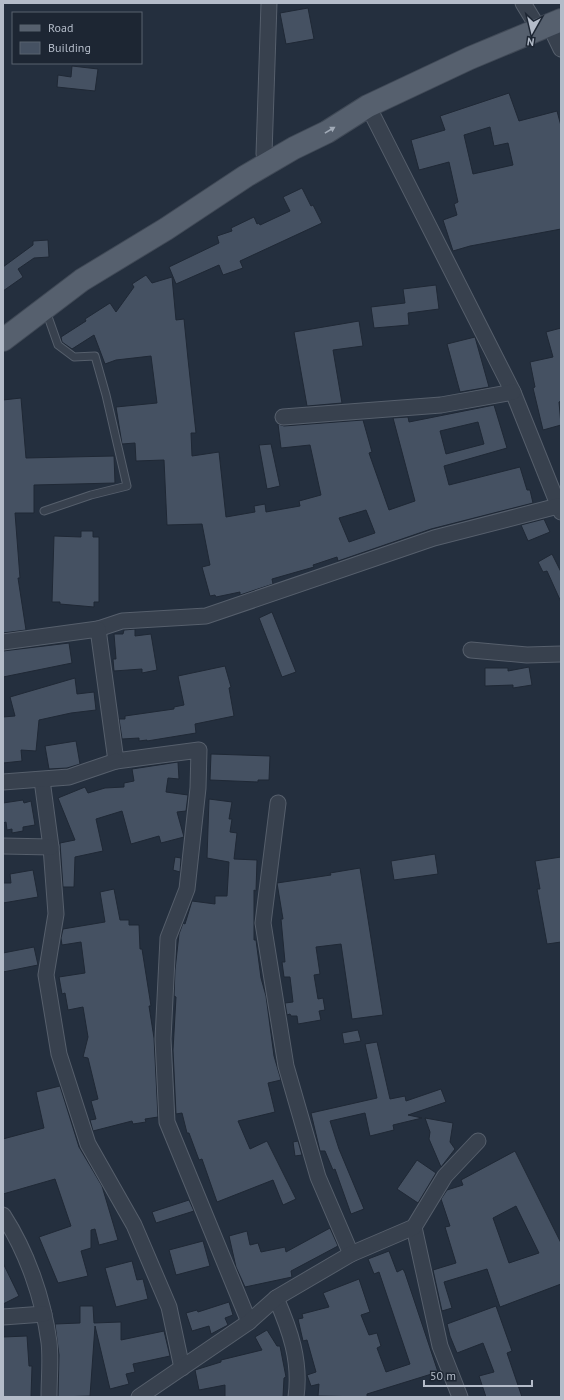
<svg xmlns="http://www.w3.org/2000/svg" width="564" height="1400" font-family="'PT Sans',sans-serif">
	<rect width="100%" height="100%" fill="#242f3e"/>
	<!-- building -->
	<g fill="#455162" stroke="#1f2835" fill-rule="evenodd">
		<path d="M 308,8 L 314,39 L 286,44 L 280,13 Z"/>
		<path d="M 72,66 L 98,69 L 95,91 L 57,87 L 58,75 L 71,77 Z"/>
		<path d="M 509,93 L 519,121 L 557,111 L 561,126 L 561,229 L 470,246 L 453,251 L 443,220 L 457,215 L 454,204 L 458,202 L 449,162 L 419,170 L 411,140 L 445,130 L 440,116 ZM 490,127 L 494,146 L 508,143 L 513,165 L 473,174 L 464,135 Z"/>
		<path d="M 302,188 L 311,206 L 313,205 L 322,223 L 240,261 L 243,268 L 223,275 L 219,265 L 176,284 L 169,267 L 219,243 L 217,236 L 232,231 L 231,228 L 254,217 L 257,224 L 259,223 L 260,225 L 290,211 L 283,197 Z"/>
		<path d="M 48,240 L 49,257 L 34,258 L 18,269 L 23,277 L 3,291 L 3,267 L 33,245 L 33,241 Z"/>
		<path d="M 146,275 L 152,283 L 172,277 L 176,320 L 184,319 L 188,359 L 196,433 L 191,433 L 192,456 L 219,452 L 226,517 L 255,512 L 254,506 L 265,504 L 266,512 L 300,506 L 299,501 L 321,495 L 310,445 L 281,448 L 278,424 L 284,426 L 363,420 L 372,452 L 369,453 L 389,510 L 415,501 L 393,418 L 408,417 L 409,422 L 494,405 L 507,448 L 444,466 L 449,485 L 520,467 L 527,490 L 530,490 L 533,503 L 431,529 L 338,561 L 337,557 L 313,565 L 314,567 L 272,579 L 273,584 L 240,595 L 240,592 L 216,597 L 215,595 L 210,596 L 202,567 L 210,565 L 202,524 L 167,525 L 164,460 L 136,461 L 135,443 L 122,444 L 116,407 L 157,403 L 151,356 L 116,360 L 105,364 L 94,335 L 72,349 L 62,342 L 61,337 L 86,321 L 85,319 L 110,303 L 116,312 L 134,287 L 132,284 ZM 478,422 L 484,444 L 446,454 L 440,431 ZM 366,510 L 375,533 L 349,542 L 339,518 Z"/>
		<path d="M 436,285 L 439,309 L 408,313 L 409,325 L 374,328 L 371,307 L 405,303 L 403,289 Z"/>
		<path d="M 359,321 L 363,346 L 333,350 L 342,403 L 307,406 L 294,332 Z"/>
		<path d="M 561,328 L 561,401 L 559,402 L 561,425 L 543,430 L 533,388 L 535,387 L 530,362 L 553,357 L 546,332 Z"/>
		<path d="M 475,337 L 489,387 L 460,392 L 447,344 Z"/>
		<path d="M 21,398 L 26,458 L 114,456 L 115,483 L 34,485 L 34,513 L 15,513 L 20,578 L 18,578 L 26,630 L 3,633 L 3,400 Z"/>
		<path d="M 271,444 L 280,486 L 267,489 L 259,445 Z"/>
		<path d="M 544,519 L 550,532 L 528,541 L 521,525 Z"/>
		<path d="M 81,531 L 93,531 L 93,537 L 99,537 L 99,602 L 94,602 L 94,607 L 60,604 L 60,602 L 52,602 L 54,536 L 81,537 Z"/>
		<path d="M 552,554 L 561,572 L 561,602 L 547,571 L 543,572 L 538,562 Z"/>
		<path d="M 272,612 L 296,672 L 282,677 L 259,618 Z"/>
		<path d="M 135,629 L 135,636 L 151,634 L 157,670 L 142,673 L 142,669 L 114,671 L 113,659 L 116,659 L 114,634 L 123,634 L 124,630 Z"/>
		<path d="M 69,643 L 72,663 L 3,677 L 3,651 Z"/>
		<path d="M 225,666 L 231,687 L 229,688 L 234,716 L 195,724 L 196,733 L 147,741 L 147,740 L 139,741 L 139,738 L 122,739 L 119,719 L 125,719 L 125,716 L 174,709 L 174,707 L 184,705 L 178,676 Z"/>
		<path d="M 529,667 L 532,685 L 513,688 L 513,685 L 485,686 L 485,668 L 508,668 L 508,671 Z"/>
		<path d="M 75,678 L 77,694 L 94,692 L 96,710 L 71,713 L 39,720 L 36,751 L 21,750 L 22,761 L 3,763 L 3,717 L 15,716 L 10,697 Z"/>
		<path d="M 76,741 L 80,764 L 67,768 L 49,769 L 45,746 Z"/>
		<path d="M 211,754 L 270,756 L 269,780 L 258,780 L 258,782 L 210,780 Z"/>
		<path d="M 178,762 L 179,779 L 168,778 L 166,792 L 188,795 L 186,811 L 177,812 L 184,837 L 161,843 L 159,836 L 131,844 L 122,811 L 96,819 L 103,851 L 75,857 L 74,887 L 63,887 L 60,843 L 75,840 L 58,798 L 85,787 L 88,793 L 105,788 L 124,787 L 124,783 L 134,781 L 132,769 Z"/>
		<path d="M 209,799 L 232,802 L 229,819 L 232,819 L 230,832 L 237,833 L 234,859 L 257,860 L 256,891 L 254,890 L 254,940 L 256,940 L 261,978 L 266,996 L 274,1056 L 281,1080 L 268,1083 L 275,1112 L 238,1121 L 250,1149 L 267,1141 L 296,1199 L 283,1205 L 273,1180 L 217,1202 L 202,1159 L 199,1160 L 189,1133 L 187,1133 L 182,1113 L 176,1114 L 173,1050 L 176,997 L 174,996 L 175,970 L 179,934 L 183,923 L 185,924 L 192,901 L 215,904 L 215,896 L 227,896 L 229,862 L 207,858 Z"/>
		<path d="M 23,800 L 24,803 L 31,801 L 35,825 L 23,827 L 23,831 L 12,833 L 12,829 L 7,830 L 6,822 L 3,823 L 3,803 Z"/>
		<path d="M 435,854 L 438,874 L 394,880 L 391,861 Z"/>
		<path d="M 175,857 L 181,858 L 180,872 L 173,870 Z"/>
		<path d="M 561,857 L 561,942 L 547,944 L 537,889 L 540,889 L 535,861 Z"/>
		<path d="M 360,868 L 383,1015 L 352,1019 L 341,944 L 316,947 L 320,974 L 314,975 L 318,999 L 323,998 L 325,1010 L 319,1011 L 321,1020 L 298,1024 L 297,1016 L 291,1016 L 290,1014 L 287,1015 L 285,1003 L 293,1002 L 290,977 L 284,977 L 282,962 L 285,962 L 281,919 L 283,919 L 277,883 L 331,875 L 330,873 Z"/>
		<path d="M 33,870 L 38,897 L 3,903 L 3,883 L 11,883 L 10,874 Z"/>
		<path d="M 114,889 L 120,920 L 129,920 L 129,925 L 139,925 L 140,949 L 142,949 L 151,1006 L 149,1006 L 154,1038 L 158,1117 L 145,1119 L 146,1122 L 133,1124 L 132,1121 L 93,1131 L 90,1120 L 96,1119 L 91,1101 L 98,1099 L 88,1058 L 83,1057 L 88,1037 L 83,1007 L 68,1010 L 65,993 L 62,994 L 59,977 L 85,973 L 81,942 L 62,945 L 61,938 L 63,929 L 105,922 L 100,892 Z"/>
		<path d="M 34,947 L 38,965 L 3,972 L 3,953 Z"/>
		<path d="M 358,1030 L 361,1041 L 344,1044 L 342,1033 Z"/>
		<path d="M 377,1042 L 390,1099 L 405,1096 L 406,1101 L 441,1089 L 446,1102 L 408,1115 L 422,1118 L 393,1125 L 394,1130 L 370,1136 L 365,1113 L 330,1121 L 339,1149 L 364,1209 L 351,1214 L 335,1169 L 333,1170 L 325,1151 L 320,1151 L 311,1113 L 377,1098 L 365,1044 Z"/>
		<path d="M 60,1086 L 79,1147 L 102,1186 L 118,1240 L 99,1245 L 95,1229 L 91,1230 L 91,1248 L 81,1251 L 88,1276 L 58,1283 L 39,1237 L 71,1226 L 55,1179 L 3,1194 L 3,1139 L 44,1128 L 36,1092 Z"/>
		<path d="M 425,1118 L 453,1123 L 450,1142 L 455,1149 L 441,1167 L 429,1139 L 430,1132 Z"/>
		<path d="M 298,1141 L 302,1155 L 295,1156 L 293,1142 Z"/>
		<path d="M 515,1151 L 561,1243 L 561,1284 L 500,1307 L 487,1269 L 444,1282 L 452,1308 L 442,1311 L 433,1270 L 456,1263 L 445,1227 L 450,1226 L 441,1199 L 447,1190 L 463,1185 L 461,1180 ZM 516,1206 L 539,1253 L 509,1263 L 493,1218 Z"/>
		<path d="M 417,1160 L 436,1173 L 418,1203 L 397,1189 Z"/>
		<path d="M 189,1200 L 194,1211 L 156,1223 L 152,1212 Z"/>
		<path d="M 330,1228 L 338,1246 L 291,1271 L 292,1277 L 245,1287 L 236,1267 L 229,1236 L 247,1231 L 250,1245 L 258,1243 L 261,1252 L 285,1247 L 286,1252 Z"/>
		<path d="M 203,1241 L 210,1266 L 176,1275 L 169,1250 Z"/>
		<path d="M 389,1251 L 397,1272 L 403,1269 L 405,1273 L 438,1372 L 367,1394 L 367,1397 L 318,1396 L 319,1384 L 311,1386 L 307,1375 L 316,1372 L 307,1340 L 303,1341 L 298,1319 L 303,1318 L 302,1314 L 329,1307 L 323,1293 L 359,1279 L 370,1312 L 361,1315 L 369,1335 L 377,1333 L 381,1346 L 377,1348 L 386,1372 L 410,1364 L 379,1272 L 374,1274 L 368,1259 Z"/>
		<path d="M 132,1261 L 137,1280 L 143,1279 L 148,1299 L 116,1307 L 105,1268 Z"/>
		<path d="M 3,1263 L 19,1296 L 3,1304 Z"/>
		<path d="M 229,1302 L 233,1315 L 225,1318 L 228,1325 L 211,1334 L 209,1326 L 192,1331 L 186,1313 L 197,1310 L 198,1312 Z"/>
		<path d="M 80,1306 L 93,1306 L 94,1323 L 121,1322 L 121,1340 L 164,1331 L 170,1356 L 133,1364 L 135,1372 L 126,1374 L 129,1384 L 110,1389 L 95,1326 L 90,1396 L 58,1397 L 59,1355 L 55,1324 L 80,1323 Z"/>
		<path d="M 496,1306 L 512,1351 L 507,1353 L 522,1397 L 486,1397 L 479,1376 L 494,1372 L 483,1343 L 457,1353 L 450,1336 L 447,1324 Z"/>
		<path d="M 267,1330 L 277,1346 L 280,1346 L 286,1377 L 284,1378 L 283,1397 L 225,1397 L 225,1385 L 199,1390 L 195,1370 L 221,1362 L 221,1360 L 262,1350 L 255,1337 Z"/>
		<path d="M 27,1336 L 29,1366 L 32,1366 L 31,1397 L 3,1397 L 3,1337 Z"/>
	</g>
	<g fill="none" stroke-linecap="round" stroke-linejoin="round">
		<defs>
			<path id="lane" d="M 44,511 L 91,495 L 127,486 L 106,395 L 95,356 L 74,357 L 58,345 L 46,311"/>
			<g id="street">
				<path d="M 523,3 L 534,21"/>
				<path d="M 549,24 L 561,49"/>
				<path d="M 368,106 L 513,392 L 561,512"/>
				<path d="M 264,154 L 269,3"/>
				<path d="M 283,417 L 441,405 L 513,392"/>
				<path d="M 98,629 L 122,621 L 206,616 L 434,538 L 558,506"/>
				<path d="M 3,642 L 98,629 L 116,761 L 199,750 L 198,788 L 187,889 L 168,938 L 163,1039 L 167,1122 L 249,1322"/>
				<path d="M 471,650 L 527,655 L 561,654"/>
				<path d="M 42,780 L 51,847 L 56,914 L 46,975 L 59,1054 L 88,1144 L 134,1225 L 169,1307 L 182,1368"/>
				<path d="M 3,782 L 69,777 L 116,761"/>
				<path d="M 278,803 L 263,923 L 286,1066 L 318,1177 L 351,1254"/>
				<path d="M 3,846 L 51,847"/>
				<path d="M 3,1215 C 27,1252 43,1298 49,1342 C 51,1359 49,1379 49,1397"/>
				<path d="M 414,1227 L 440,1346 L 460,1397"/>
				<path d="M 276,1298 C 290,1330 301,1361 296,1397"/>
				<path d="M 3,1317 L 44,1314"/>
				<path d="M 139,1397 L 249,1322 L 276,1298 L 351,1254 L 414,1227 L 445,1176 L 478,1141"/>
			</g>
			<path id="primary" d="M 3,340 L 82,280 L 166,229 L 246,176 L 294,148 L 327,132 L 368,106 L 470,58 L 561,20"/>
		</defs>
		<!-- lane casing -->
		<use href="#lane" stroke="#565f6c" stroke-width="9"/>
		<!-- street casing -->
		<use href="#street" stroke="#565f6c" stroke-width="17"/>
		<!-- primary casing -->
		<use href="#primary" stroke="#414a57" stroke-width="24"/>
		<!-- lane -->
		<use href="#lane" stroke="#38414e" stroke-width="7"/>
		<!-- street -->
		<use href="#street" stroke="#38414e" stroke-width="15"/>
		<!-- primary -->
		<use href="#primary" stroke="#56606e" stroke-width="22"/>
	</g>
	<!-- one-way arrows -->
	<defs><path id="oneway-solid" d="M-6-.8H1V-3.2L6.5 0L1 3.2V.8H-6Z"/></defs>
	<use fill="#a1aab7" href="#oneway-solid" transform="translate(330 130) rotate(-31)"/>
	<!-- border -->
	<rect width="564" height="1400" fill="none" stroke="#b4bcc9" stroke-width="8"/>
	<!-- legend -->
	<rect x="12" y="12" width="130" height="52" fill="#1d2633" stroke="#59626f"/>
	<rect x="20" y="25" width="20" height="6" fill="#56606e" stroke="#59626f"/>
	<text x="48" y="32" font-size="12" fill="#b4bcc9">Road</text>
	<rect x="20" y="42" width="20" height="12" fill="#455162" stroke="#59626f"/>
	<text x="48" y="52" font-size="12" fill="#b4bcc9">Building</text>
	<!-- north arrow -->
	<g transform="translate(532 32) rotate(188)" stroke="#1d2633" stroke-width="3" paint-order="stroke">
	<path d="M0-3L7 15L0 10L-7 15Z" fill="#b4bcc9"/>
	<text y="-6" font-size="11" font-weight="bold" text-anchor="middle" fill="#b4bcc9">N</text>
	</g>
	<!-- scale -->
	<path d="M424 1380v6h108v-6" fill="none" stroke="#b4bcc9" stroke-width="2"/>
	<text x="430" y="1380" font-size="12" fill="#b4bcc9" stroke="#1d2633" stroke-width="3" paint-order="stroke">50 m</text>
</svg>
